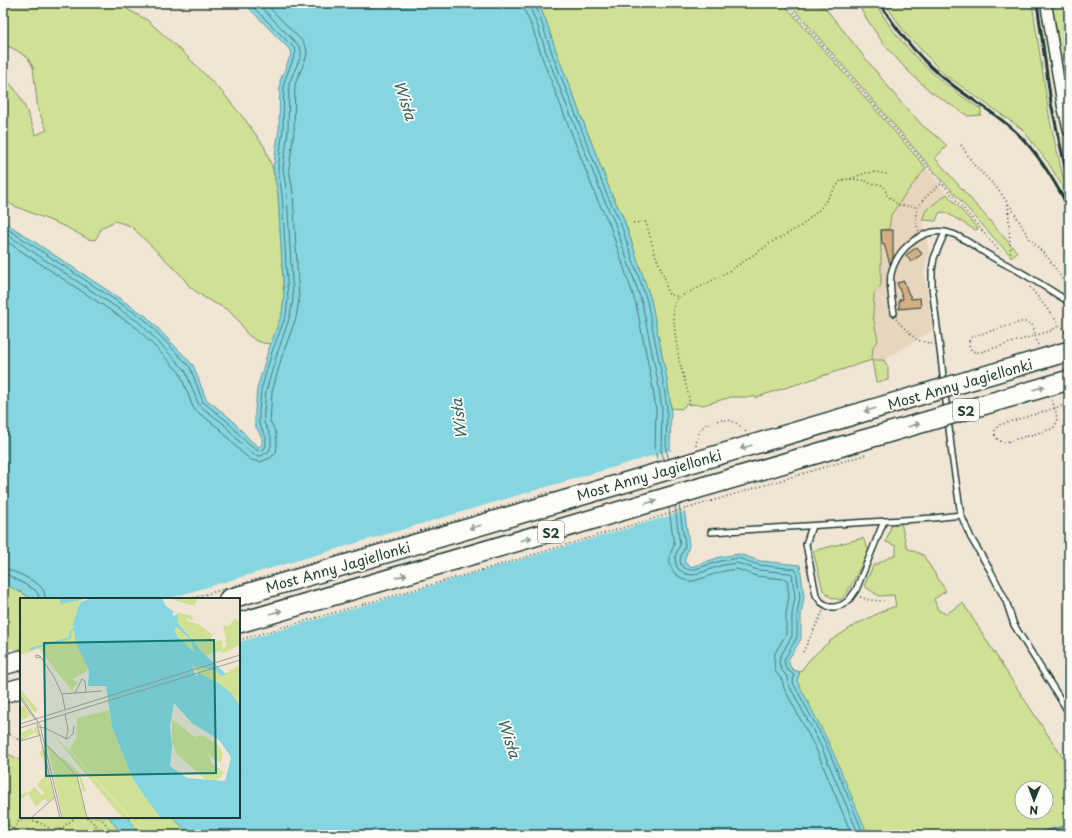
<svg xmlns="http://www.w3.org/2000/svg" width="1072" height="838" font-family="'Playpen Sans',sans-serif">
	<rect width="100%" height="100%" fill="#f1e5d5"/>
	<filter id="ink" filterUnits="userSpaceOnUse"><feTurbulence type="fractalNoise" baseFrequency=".025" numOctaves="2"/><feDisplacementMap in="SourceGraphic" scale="8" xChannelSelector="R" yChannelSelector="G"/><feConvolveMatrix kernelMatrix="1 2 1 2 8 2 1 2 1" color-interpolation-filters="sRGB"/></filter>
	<g filter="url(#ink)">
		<!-- built -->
		<path fill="#e8d5bd" d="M 926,168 L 947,194 L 926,210 L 922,220 L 929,251 L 924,272 L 933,330 L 884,360 L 872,360 L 873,346 L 878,341 L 873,317 L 874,294 L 881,257 L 881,229 L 889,229 L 891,215 L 904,196 Z"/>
		<!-- green -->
		<g fill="#d0e195" stroke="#788f64" fill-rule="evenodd">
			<path d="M 3,3 L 120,3 L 127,9 L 147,20 L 184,53 L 223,93 L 246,121 L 264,146 L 273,169 L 278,194 L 284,298 L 282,314 L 271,344 L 263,343 L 255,340 L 247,334 L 238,320 L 228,310 L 205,298 L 190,287 L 181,275 L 131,226 L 115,221 L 101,228 L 98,235 L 95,240 L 88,239 L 66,227 L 12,205 L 3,198 L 3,77 C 22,92 27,113 36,135 L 47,130 L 38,110 L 33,67 L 28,58 L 16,50 L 3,44 Z"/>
			<path d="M 538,3 L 783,3 L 926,168 L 904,196 L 891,215 L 889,229 L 881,230 L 881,285 L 874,294 L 873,316 L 878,341 L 873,346 L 872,360 L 884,360 L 888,367 L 888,380 L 876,382 L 872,360 L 757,397 L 731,397 L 703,405 L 687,404 L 681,409 L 671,408 L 667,380 L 651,300 L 623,217 L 611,193 L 557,54 L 546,21 Z"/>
			<path d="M 789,3 L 819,3 L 826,9 L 898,99 L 923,126 L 940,139 L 947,146 L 935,158 L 1017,252 L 1012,257 L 994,238 L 927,163 Z"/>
			<path d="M 857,3 L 875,3 C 882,13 888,25 896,34 C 919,64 949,89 981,109 L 981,115 L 968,116 L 931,92 L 909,72 L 885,46 L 868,21 Z"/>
			<path d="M 885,3 L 1032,3 L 1050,121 L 1067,194 L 1049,164 L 1022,129 L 944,74 L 905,33 Z"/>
			<path d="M 1050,3 L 1069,3 L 1069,109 L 1062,87 Z"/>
			<path d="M 947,194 L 978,229 L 975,230 L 945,212 L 939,213 L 936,221 L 922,220 L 926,210 Z"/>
			<path d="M 901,523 L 907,548 L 923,555 L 946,591 L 934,599 L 938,610 L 946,614 L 963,603 L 1011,679 L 1069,767 L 1069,835 L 833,835 L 790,666 L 793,670 L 800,672 L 810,659 L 830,641 L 855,625 L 885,610 L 896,606 L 894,595 L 879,596 L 864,586 L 873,566 L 896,554 L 896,546 L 886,542 L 891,526 ZM 1022,788 L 1046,788 L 1046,812 L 1022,812 Z"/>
			<path d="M 863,538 L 869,551 L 847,593 L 840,600 L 830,597 L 823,590 L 813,551 Z"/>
			<path d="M 3,567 L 53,599 L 21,599 L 21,653 L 3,649 Z"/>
			<path d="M 3,753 L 5,753 L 21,760 L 21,817 L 194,817 L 217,835 L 3,835 Z"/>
		</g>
		<!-- water -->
		<g fill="#86d6e1" stroke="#5d999c">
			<path d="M 244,3 L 538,3 L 546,21 L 557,54 L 611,193 L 623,217 L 651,300 L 667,380 L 671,408 L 670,450 L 680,478 L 689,545 C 688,552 684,556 685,563 L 691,567 L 720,557 L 739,554 L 760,561 L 800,565 L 804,597 L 801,615 L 801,639 L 788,660 L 790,666 L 793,670 L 800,672 L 797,681 L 829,743 L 868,835 L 191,835 L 172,817 L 239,817 L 239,599 L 33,599 L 3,583 L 3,221 L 146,316 L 193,365 L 206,399 L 230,418 L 251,441 L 259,447 L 262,445 L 262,438 L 255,425 L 255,411 L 257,389 L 268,351 L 282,314 L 284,298 L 278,194 L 273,169 L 279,129 L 280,81 L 292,52 Z"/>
			<path d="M 109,817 L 128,817 L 139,835 L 122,835 Z"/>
		</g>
		<!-- pier -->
		<g fill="#f1e5d5">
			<path d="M 672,450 L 682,478 L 686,511 L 239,642 L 239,599 L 167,599 Z"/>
			<path d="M 3,647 L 21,650 L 21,706 L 3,690 Z"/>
		</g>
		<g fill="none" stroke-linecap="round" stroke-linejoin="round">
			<!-- shore -->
			<g stroke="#487a79" stroke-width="1">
				<path d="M 524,3 L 524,9 L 532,27 L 543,60 L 597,199 L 609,223 L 636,304 L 652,383 L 656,409 L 655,450 L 658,462"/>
				<path d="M 530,3 L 530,7 L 537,24 L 548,58 L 603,197 L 614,221 L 642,303 L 658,382 L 662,409 L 661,450 L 664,460"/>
				<path d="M 535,3 L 553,56 L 607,195 L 619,219 L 647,301 L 663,381 L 667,409 L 666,450 L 669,459"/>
				<path d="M 3,226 L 144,319 L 190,367 L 203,402 L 227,421 L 248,444 L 258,451 L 264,449 L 266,446 L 266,437 L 259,424 L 259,411 L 261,390 L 272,352 L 286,315 L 288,299 L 282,194 L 278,169 L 283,129 L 284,82 L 296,52 L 295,49 L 249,3"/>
				<path d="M 3,232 L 140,323 L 185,370 L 198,403 L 200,406 L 224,424 L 244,447 L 254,455 L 261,456 L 269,451 L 271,446 L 271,436 L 264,423 L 264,411 L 266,391 L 277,354 L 290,316 L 293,299 L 287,194 L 283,169 L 288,130 L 289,83 L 301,56 L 301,50 L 299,46 L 257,3"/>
				<path d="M 3,239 L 137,328 L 180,373 L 192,405 L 195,410 L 220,429 L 240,451 L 251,460 L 260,462 L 270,458 L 276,453 L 277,445 L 276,433 L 270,421 L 272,392 L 282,356 L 296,318 L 299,300 L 293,193 L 289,169 L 294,130 L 295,84 L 306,58 L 307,53 L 306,47 L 303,42 L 265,3"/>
				<path d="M 679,505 L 685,545 C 684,552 676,560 683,567 C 686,569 689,570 692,570 L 721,561 L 738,558 L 759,565 L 795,569 L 796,570 L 800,597 L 797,615 L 797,637 L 784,660 L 786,669 L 794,675 L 793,683 L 826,744 L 864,835"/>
				<path d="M 675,506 L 680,545 L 675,556 L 676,564 L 678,569 L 686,574 L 693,575 L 723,565 L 737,563 L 758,570 L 790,573 L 792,574 L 795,597 L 792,614 L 792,636 L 780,657 L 779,661 L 781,669 L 788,678 L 789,685 L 821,746 L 859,835"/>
				<path d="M 669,508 L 674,545 L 670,555 L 670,565 L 674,573 L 683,579 L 687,581 L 694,581 L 724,571 L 737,569 L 756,576 L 785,579 L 787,580 L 789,597 L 786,613 L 786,634 L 775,653 L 774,660 L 775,671 L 782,680 L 784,688 L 816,749 L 852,835"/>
				<path d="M 3,568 C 10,569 36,581 41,587 C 44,590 45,594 45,599"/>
				<path d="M 3,574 L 8,575 L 35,590 L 38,594 L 39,599"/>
			</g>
			<!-- stream -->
			<path stroke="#5d999c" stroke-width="3" d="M 1034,835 L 1042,832 L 1069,826"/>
		</g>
		<!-- building -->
		<g fill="#d4af85" stroke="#1f3d34">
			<path d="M 881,230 L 893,230 L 893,258 L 890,264 L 884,244 L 882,245 Z"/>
			<path d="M 917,247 L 922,254 L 911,262 L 906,255 Z"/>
			<path d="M 904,281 L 909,295 L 910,295 L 911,299 L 920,298 L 921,307 L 899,309 L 899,300 L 903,299 L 897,283 Z"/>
		</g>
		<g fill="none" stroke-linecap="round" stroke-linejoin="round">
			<defs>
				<g id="service">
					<path d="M 945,232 L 934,258 L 932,270 L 932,287 L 941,358 L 947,411"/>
					<path d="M 894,313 C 892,300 889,287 891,274 C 897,248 925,224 953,234 C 964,238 977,248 987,254 C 997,260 1007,265 1017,270 C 1034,280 1052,291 1069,302"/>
					<path d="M 948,419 L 952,455 L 961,515 L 971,538 L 990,570 L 1006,601 L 1014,625 L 1069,713"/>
					<path d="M 812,526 L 806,544 L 816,595 L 821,602 L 829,607 L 835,607 L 842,605 L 849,600 L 856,590 L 884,521"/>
					<path d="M 711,532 L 934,518 L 961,515"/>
				</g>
				<path id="minor" d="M 1046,3 L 1063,107 L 1069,131"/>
				<g id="motorway">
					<path d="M 229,599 L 566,500"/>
					<path d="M 239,623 L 863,440"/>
					<path d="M 3,665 L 21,660"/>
					<path d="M 3,693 L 21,688"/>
				</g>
			</defs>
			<!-- service casing -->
			<use href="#service" stroke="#1f3d34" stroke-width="8"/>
			<!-- minor casing -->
			<use href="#minor" stroke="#1f3d34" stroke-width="13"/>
			<!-- motorway casing -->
			<use href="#motorway" stroke="#1f3d34" stroke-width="22"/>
			<!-- path -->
			<g stroke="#1f3d34" stroke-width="1.5" stroke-dasharray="1 3" stroke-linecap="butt">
				<path d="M 552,3 L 555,7"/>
				<path d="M 786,3 L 942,183 L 1000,252"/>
				<path d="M 961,145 L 974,165 L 997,188 L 1012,209 L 1029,238 L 1049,259 L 1068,288 L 1069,291"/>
				<path d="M 850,179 L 863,180 L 870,183 L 878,184 L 884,186 L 887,195 L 898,205 L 918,207"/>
				<path d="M 1008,204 L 1011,260"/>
				<path d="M 633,223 L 646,222 L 655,254 L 665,279 L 667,291 L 669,294 L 679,297"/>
				<path d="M 919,231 C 908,208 927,196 942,183"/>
				<path d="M 1030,287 L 1069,337"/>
				<path d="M 896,319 L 899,323 L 917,340 L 933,344"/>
				<path d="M 1050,331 L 1060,325"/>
				<path d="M 969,341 L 972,337 L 974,336 L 1021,322 L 1027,322 L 1033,326 L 1038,346"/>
				<path d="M 690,405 L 688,393 L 679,360 L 675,333 L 673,309 L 676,300 L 679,297 L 700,287 L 731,270 L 772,242 L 801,226 L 820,209 L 841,180 L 850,179 L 865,173 L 875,172 L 887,174"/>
				<path d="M 995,435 L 995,430 L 999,425 L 1069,404"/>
				<path d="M 696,446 C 698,432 700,425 715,421 C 730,418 736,421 746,432"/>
				<path d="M 860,597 L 869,600 L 884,601"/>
				<path d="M 803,652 L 823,611"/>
				<path d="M 3,731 L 21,741"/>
				<path d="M 87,817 C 93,823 100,828 104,835"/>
				<path d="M 100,817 L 115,835"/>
				<path d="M 3,819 L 13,830 L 20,835"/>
				<path d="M 3,835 C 6,834 9,832 12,830 C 15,828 16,823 20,821 C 32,816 47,826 55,833"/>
				<path d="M 54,835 L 55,833 L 76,817"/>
			</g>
			<!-- service -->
			<use href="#service" stroke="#fdfcf7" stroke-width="5"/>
			<!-- minor -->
			<use href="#minor" stroke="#fdfcf7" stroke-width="10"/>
			<!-- motorway -->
			<use href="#motorway" stroke="#fdfcf7" stroke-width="19"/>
			<!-- rail -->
			<g stroke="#1f3d34" stroke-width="3">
				<path d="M 880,3 C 899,34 921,61 950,83 C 971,100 996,113 1016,132 C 1039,154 1055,181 1069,209"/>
				<path d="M 1037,3 L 1051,103 L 1069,185"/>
			</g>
			<defs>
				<g id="motorway-bridge">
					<path d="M 863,440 L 1069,380"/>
					<path d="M 566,500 L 1069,351"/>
				</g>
			</defs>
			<!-- motorway-bridge casing -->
			<use href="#motorway-bridge" stroke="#1f3d34" stroke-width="22" stroke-linecap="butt"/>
			<!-- path-bridge -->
			<g stroke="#1f3d34" stroke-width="1.5" stroke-dasharray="1 3" stroke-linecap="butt">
				<path d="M 969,341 C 968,350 974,353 981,352 L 1050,331"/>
				<path d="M 995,435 C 997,440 1000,442 1006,442 L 1052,429 C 1061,422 1055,410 1052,400"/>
				<path d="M 190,599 L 554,491"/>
				<path d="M 239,640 L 489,568 L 868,454"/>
			</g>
			<!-- motorway-bridge -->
			<use href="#motorway-bridge" stroke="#fdfcf7" stroke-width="19"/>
		</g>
		<!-- one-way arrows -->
		<defs><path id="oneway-shaft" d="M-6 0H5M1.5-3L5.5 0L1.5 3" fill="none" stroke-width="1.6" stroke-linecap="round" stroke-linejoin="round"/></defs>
		<g stroke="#8e9c96">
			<use href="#oneway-shaft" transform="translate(1039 388) rotate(-16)"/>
			<use href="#oneway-shaft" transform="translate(870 410) rotate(164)"/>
			<use href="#oneway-shaft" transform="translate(914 425) rotate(-16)"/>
			<use href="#oneway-shaft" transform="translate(746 447) rotate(164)"/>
			<use href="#oneway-shaft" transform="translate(651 502) rotate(-16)"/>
			<use href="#oneway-shaft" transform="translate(475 527) rotate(164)"/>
			<use href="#oneway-shaft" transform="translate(526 539) rotate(-16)"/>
			<use href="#oneway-shaft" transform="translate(401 576) rotate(-16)"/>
			<use href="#oneway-shaft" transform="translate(276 612) rotate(-16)"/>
		</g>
	</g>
	<g text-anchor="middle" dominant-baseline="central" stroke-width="3.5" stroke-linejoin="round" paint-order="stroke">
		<!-- shield labels -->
		<g fill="#fdfcf7" stroke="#62766e" stroke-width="1">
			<rect x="953" y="399" width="26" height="22" rx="3"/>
			<rect x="538" y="521" width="26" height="22" rx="3"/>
		</g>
		<g font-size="13" font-weight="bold" fill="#1f3d34">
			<text x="966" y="410">S2</text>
			<text x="551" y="532">S2</text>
		</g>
		<!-- street labels -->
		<g font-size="14" fill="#1f3d34" stroke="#fdfcf7">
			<text transform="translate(960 384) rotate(-16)">Most Anny Jagiellonki</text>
			<text transform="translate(649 475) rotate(-16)">Most Anny Jagiellonki</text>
			<text transform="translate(338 567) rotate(-16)">Most Anny Jagiellonki</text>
		</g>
		<!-- water labels -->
		<g font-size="15" font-style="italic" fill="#39635f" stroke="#fdfcf7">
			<text transform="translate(406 100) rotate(72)">Wisła</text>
			<text transform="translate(458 419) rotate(-97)">Wisła</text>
			<text transform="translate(510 738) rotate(72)">Wisła</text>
		</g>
	</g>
	<!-- overview -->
	<g transform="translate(20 598)">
		<rect width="220" height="220" fill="#f1e5d5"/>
		<path d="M 0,0 L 39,0 L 45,5 L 58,0 L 63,1 L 60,2 L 63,3 L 56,19 L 69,72 L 52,81 L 58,84 L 53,90 L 53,94 L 19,51 L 0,57 ZM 148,0 L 176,0 L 177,2 L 175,7 L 170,7 ZM 157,14 L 172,18 L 173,23 L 167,20 L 168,23 L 178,26 L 193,37 L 190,40 L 196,43 L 202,42 L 203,52 L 207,46 L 204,42 L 206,42 L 203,27 L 209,28 L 215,20 L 220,25 L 220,47 L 204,55 L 199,53 L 185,58 L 179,49 L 178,56 L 157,39 L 153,29 L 157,24 ZM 165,63 L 195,72 L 201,78 L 220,67 L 220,108 ZM 0,90 L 18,112 L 15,115 L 0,96 ZM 4,107 L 12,119 L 8,117 L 8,120 L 0,122 L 0,110 ZM 89,112 L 92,129 L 112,179 L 141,220 L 111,220 L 49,151 L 56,141 L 57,121 L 54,117 L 57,120 ZM 152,121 L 175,139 L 182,137 L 198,147 L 203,156 L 201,164 L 196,163 L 188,155 L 192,166 L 203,173 L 202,179 L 194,183 L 187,183 L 157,156 L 152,145 ZM 16,128 L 19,137 L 14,137 L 17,136 L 16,134 L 0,143 L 0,135 L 11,130 L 13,133 ZM 34,138 L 49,152 L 110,220 L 103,220 L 98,215 ZM 27,147 L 56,177 L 67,220 L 43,220 ZM 24,150 L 30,182 L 21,191 L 17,186 L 26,177 L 24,162 L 19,155 ZM 42,159 L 59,174 L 66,193 L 63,194 L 59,179 L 40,160 ZM 30,183 L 34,199 L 28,204 L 24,201 L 16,209 L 8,195 L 0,203 L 0,196 L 9,194 L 14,189 L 22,197 L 24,195 L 21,191 Z" fill="#d0e195"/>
		<path d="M 39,0 L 69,0 L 41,6 ZM 72,0 L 142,0 L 146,8 L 154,14 L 152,16 L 154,18 L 158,16 L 157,24 L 182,54 L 206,76 L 201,78 L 195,72 L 172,68 L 176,78 L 179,75 L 198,85 L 211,95 L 220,108 L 220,220 L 141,220 L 125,199 L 112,179 L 92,129 L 86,88 L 68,88 L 69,72 L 56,45 L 53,26 L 58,10 L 61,4 ZM 157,29 L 171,42 L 174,54 L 158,39 L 154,32 ZM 154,105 L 172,125 L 199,142 L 209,156 L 211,160 L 205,183 L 167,180 L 150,168 L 152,149 L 150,128 Z" fill="#86d6e1" fill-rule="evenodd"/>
		<path fill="none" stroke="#86d6e1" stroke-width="2" d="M 10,51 L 50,40 L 51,33 L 54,31"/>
		<path fill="none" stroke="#9da295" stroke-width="1" d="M 21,59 L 16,60 L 16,57 L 20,58 L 34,79 L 42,96 L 45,111M 55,95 L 62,81 L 65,83 L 66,94M 42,96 L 82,93M 0,97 L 20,127 L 42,220M 0,100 L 15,121M 45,116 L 48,132 L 46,141M 0,126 L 220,57M 17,126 L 40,220M 18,129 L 25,130 L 47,141 L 53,136 L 54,128M 0,130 L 220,62M 0,143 L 21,137M 27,147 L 57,178 L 67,220M 11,220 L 35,199"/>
		<path fill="#0f766e" fill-opacity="0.15" stroke="#0f766e" stroke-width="2" d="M 194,42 L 196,175 L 26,178 L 24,45 Z"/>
		<rect width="220" height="220" fill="none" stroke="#1f3d34" stroke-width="2"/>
	</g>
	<!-- margin -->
	<rect width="1072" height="838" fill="none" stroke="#fdfcf7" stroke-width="16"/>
	<rect x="8" y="8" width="1056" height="822" fill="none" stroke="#1f3d34" stroke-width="1.5" filter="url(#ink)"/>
	<!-- north arrow -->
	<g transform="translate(1034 800) rotate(181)"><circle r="19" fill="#fdfcf7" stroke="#a4b0a9"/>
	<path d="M0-3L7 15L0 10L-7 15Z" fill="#1f3d34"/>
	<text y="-6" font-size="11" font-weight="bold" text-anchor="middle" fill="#1f3d34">N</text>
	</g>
</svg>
